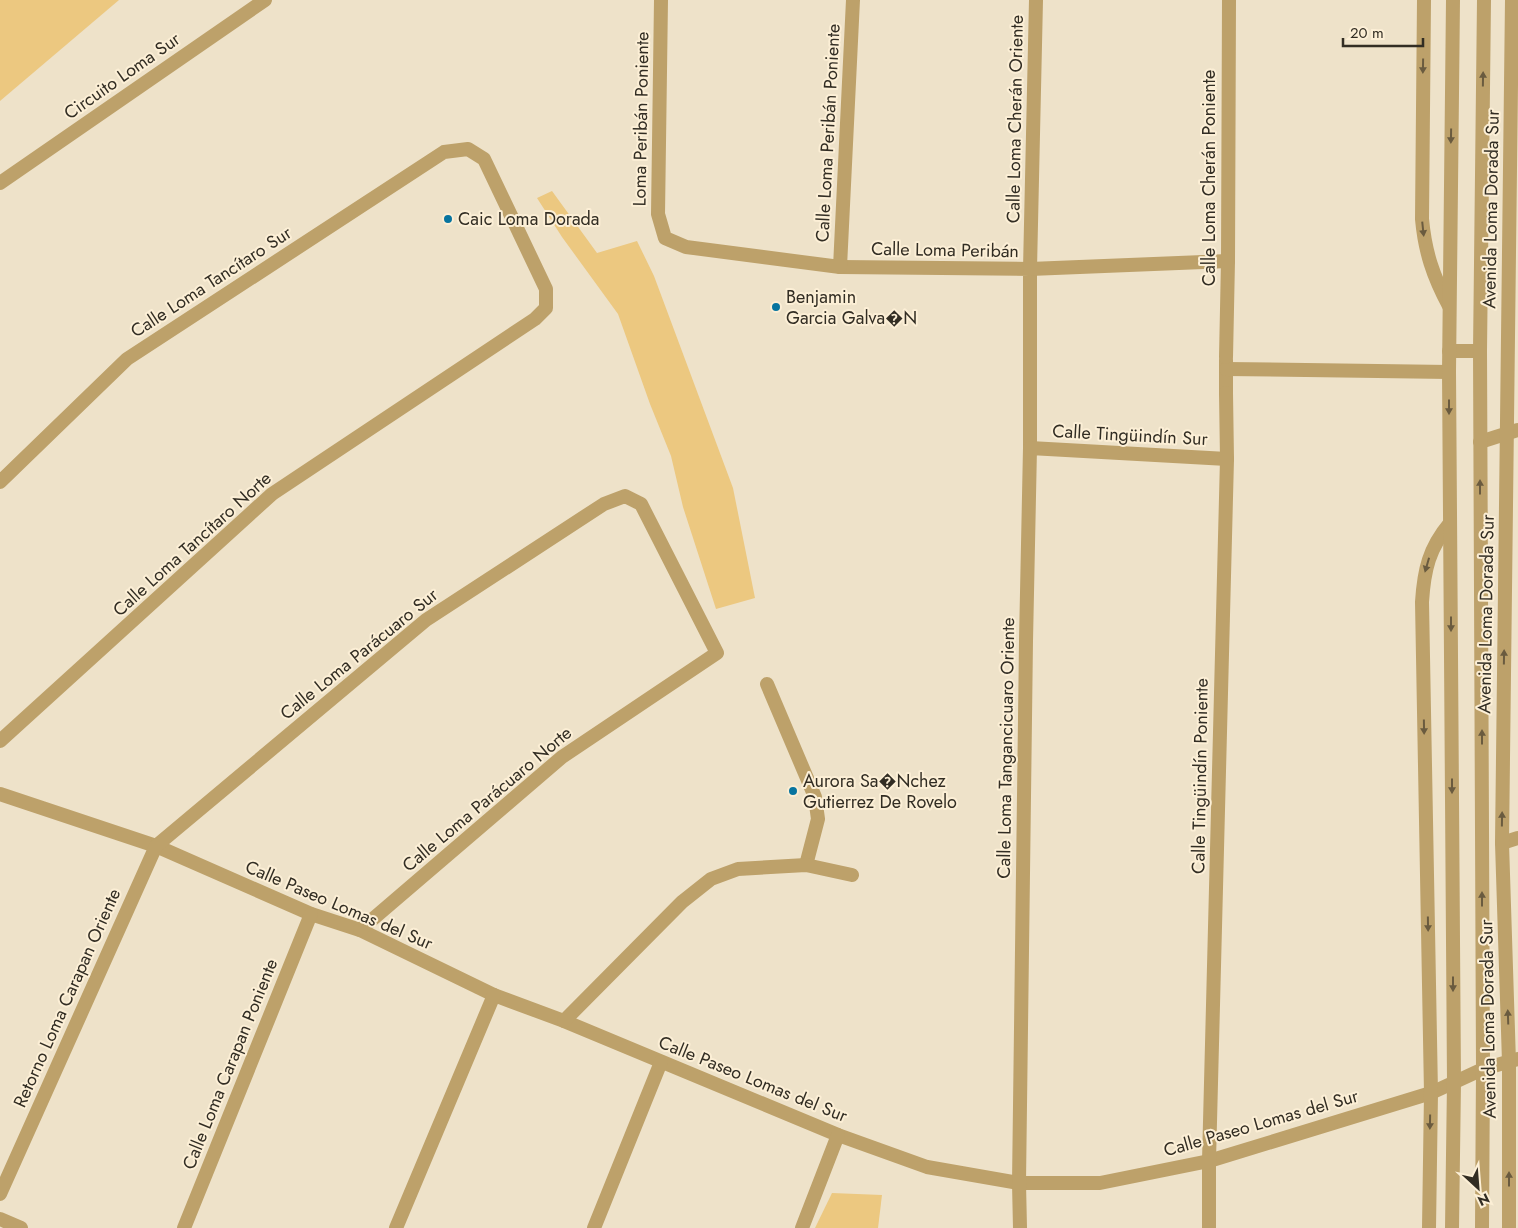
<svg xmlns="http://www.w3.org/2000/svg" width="1518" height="1228" font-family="Jost,sans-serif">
	<rect width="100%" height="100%" fill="#eee2c9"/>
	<!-- green -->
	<g fill="#ecc880">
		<path d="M 0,0 L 119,0 L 0,101 Z"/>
		<path d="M 552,191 L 597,253 L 637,241 L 654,276 L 733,488 L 755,598 L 716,609 L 683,507 L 671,456 L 650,404 L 618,314 L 562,237 L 537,198 Z"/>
		<path d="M 832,1193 L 882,1195 L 878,1228 L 815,1228 Z"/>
	</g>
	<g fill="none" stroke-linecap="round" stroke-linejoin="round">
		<!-- pedestrian -->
		<g stroke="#bda16a" stroke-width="14">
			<path d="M 840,267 L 1030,269 L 1030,448"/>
			<path d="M 1226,360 L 1226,393"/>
			<path d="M 1226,369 L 1449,372"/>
		</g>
		<!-- minor -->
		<g stroke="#bda16a" stroke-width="14">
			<path d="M 661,0 L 658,214 L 665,238 L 686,247 L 840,267 L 853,0"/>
			<path d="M 1036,0 L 1030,269 L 1228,261"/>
			<path d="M 1424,0 L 1422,219 C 1425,252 1433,276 1449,306"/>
			<path d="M 1226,357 L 1228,261 L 1229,0"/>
			<path d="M 1480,442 L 1518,430"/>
			<path d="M 0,482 L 127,359 L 444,152 L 468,149 L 484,159 L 546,289 L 546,308 L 535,319 L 272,494 L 0,741"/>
			<path d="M 767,684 L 815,797 L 818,819 L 806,865"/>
			<path d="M 0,794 L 156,846 L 311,914 L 360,930 L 494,995 L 564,1021 L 838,1135 L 927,1167 L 1019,1183 L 1100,1183 L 1209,1161 L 1431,1093 L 1483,1069 L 1518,1059"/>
			<path d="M 1502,843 L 1518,838"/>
			<path d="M 564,1021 L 682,902 L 711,879 L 738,869 L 806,865 L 852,875"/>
			<path d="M 0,1194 L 156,846 L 426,620 L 604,504 L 625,496 L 641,504 L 717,653 L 562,757 L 360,930"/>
			<path d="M 0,1219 L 21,1228"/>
			<path d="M 184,1228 L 311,914"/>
			<path d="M 396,1228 L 494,995"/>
			<path d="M 594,1228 L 661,1062"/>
			<path d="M 802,1228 L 838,1135"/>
			<path d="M 1020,1228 L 1019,1183 L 1026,641 L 1030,448 L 1227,459"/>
			<path d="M 1209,1228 L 1209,1161 L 1227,459 L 1226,393"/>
			<path d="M 1429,1228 L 1431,1093 L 1422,602 C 1424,570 1429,548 1450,523"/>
			<path d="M 1509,1228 L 1509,1062 L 1502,843 L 1512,0"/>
		</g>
		<!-- tertiary -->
		<g stroke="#bda16a" stroke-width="14">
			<path d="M 0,183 L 265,0"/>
			<path d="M 1449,351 L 1480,351"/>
			<path d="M 1452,1228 L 1454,1082 L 1449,372 L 1453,0"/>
			<path d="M 1482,1228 L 1483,1069 L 1480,351 L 1484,0"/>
		</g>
	</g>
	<!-- one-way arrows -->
	<defs><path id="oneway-solid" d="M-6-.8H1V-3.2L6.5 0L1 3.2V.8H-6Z" transform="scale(1.25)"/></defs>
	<g fill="#6a5b3f">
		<use href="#oneway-solid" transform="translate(1423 66) rotate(91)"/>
		<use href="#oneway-solid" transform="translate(1483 79) rotate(-89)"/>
		<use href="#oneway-solid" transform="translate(1451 136) rotate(91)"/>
		<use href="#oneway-solid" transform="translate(1423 229) rotate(84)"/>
		<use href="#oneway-solid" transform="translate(1449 407) rotate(90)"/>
		<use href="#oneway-solid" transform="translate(1480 487) rotate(-90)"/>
		<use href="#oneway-solid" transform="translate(1427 565) rotate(106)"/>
		<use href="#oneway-solid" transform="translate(1451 624) rotate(90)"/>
		<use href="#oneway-solid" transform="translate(1504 657) rotate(-89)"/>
		<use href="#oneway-solid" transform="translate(1424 727) rotate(89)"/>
		<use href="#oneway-solid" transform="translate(1482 737) rotate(-90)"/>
		<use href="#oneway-solid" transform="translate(1452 786) rotate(90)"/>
		<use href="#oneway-solid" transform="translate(1502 819) rotate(-89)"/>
		<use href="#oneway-solid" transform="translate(1482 899) rotate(-90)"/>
		<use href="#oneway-solid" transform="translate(1428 924) rotate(89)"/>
		<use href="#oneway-solid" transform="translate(1453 984) rotate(90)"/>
		<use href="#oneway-solid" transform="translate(1508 1017) rotate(-92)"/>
		<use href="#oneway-solid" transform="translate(1430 1122) rotate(91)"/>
		<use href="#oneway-solid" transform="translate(1509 1179) rotate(-90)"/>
	</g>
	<!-- markers -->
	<g fill="#07749f" stroke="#fcefd6" stroke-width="2">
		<circle cx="448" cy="219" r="5"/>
		<circle cx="776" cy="307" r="5"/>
		<circle cx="793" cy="791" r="5"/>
	</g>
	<g text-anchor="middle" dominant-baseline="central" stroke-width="4" stroke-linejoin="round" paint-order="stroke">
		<!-- street labels -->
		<g font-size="18" fill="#322d23" stroke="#fcefd6">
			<text transform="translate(122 76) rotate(-35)">Circuito Loma Sur</text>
			<text transform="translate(641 119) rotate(-89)">Loma Peribán Poniente</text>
			<text transform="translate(1015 119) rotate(-89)">Calle Loma Cherán Oriente</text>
			<text transform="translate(828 133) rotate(-87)">Calle Loma Peribán Poniente</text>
			<text transform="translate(1209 178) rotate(-90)">Calle Loma Cherán Poniente</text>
			<text transform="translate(1491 209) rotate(-89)">Avenida Loma Dorada Sur</text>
			<text transform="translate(945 250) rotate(1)">Calle Loma Peribán</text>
			<text transform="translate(211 282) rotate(-33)">Calle Loma Tancítaro Sur</text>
			<text transform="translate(1130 435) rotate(3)">Calle Tingüindín Sur</text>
			<text transform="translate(192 544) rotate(-42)">Calle Loma Tancítaro Norte</text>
			<text transform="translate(1486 614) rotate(-89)">Avenida Loma Dorada Sur</text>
			<text transform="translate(359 654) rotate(-39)">Calle Loma Parácuaro Sur</text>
			<text transform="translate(1006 748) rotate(-89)">Calle Loma Tangancicuaro Oriente</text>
			<text transform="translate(1200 776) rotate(-89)">Calle Tingüindín Poniente</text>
			<text transform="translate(487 799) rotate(-40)">Calle Loma Parácuaro Norte</text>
			<text transform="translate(339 905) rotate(23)">Calle Paseo Lomas del Sur</text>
			<text transform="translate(67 998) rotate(-66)">Retorno Loma Carapan Oriente</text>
			<text transform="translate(1488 1019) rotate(-91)">Avenida Loma Dorada Sur</text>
			<text transform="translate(230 1064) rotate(-68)">Calle Loma Carapan Poniente</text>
			<text transform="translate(753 1079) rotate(22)">Calle Paseo Lomas del Sur</text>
			<text transform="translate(1261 1123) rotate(-16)">Calle Paseo Lomas del Sur</text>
		</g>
		<!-- poi labels -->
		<g font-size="18" fill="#322d23" stroke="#fcefd6" text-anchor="start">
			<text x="458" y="219">Caic Loma Dorada</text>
			<text x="786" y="297">Benjamin<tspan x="786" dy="21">Garcia Galva�N</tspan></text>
			<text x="803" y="781">Aurora Sa�Nchez<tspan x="803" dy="21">Gutierrez De Rovelo</tspan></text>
		</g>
	</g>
	<!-- north arrow -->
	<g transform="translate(1478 1188) rotate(154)" stroke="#fcefd6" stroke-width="4" paint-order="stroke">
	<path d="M0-4L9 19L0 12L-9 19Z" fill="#322d23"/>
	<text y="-8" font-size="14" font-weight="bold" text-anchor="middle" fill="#322d23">N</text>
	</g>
	<!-- scale -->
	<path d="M1343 38v8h80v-8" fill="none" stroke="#322d23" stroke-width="2.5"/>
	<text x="1350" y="38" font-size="15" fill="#322d23" stroke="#fcefd6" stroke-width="4" paint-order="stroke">20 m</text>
</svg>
